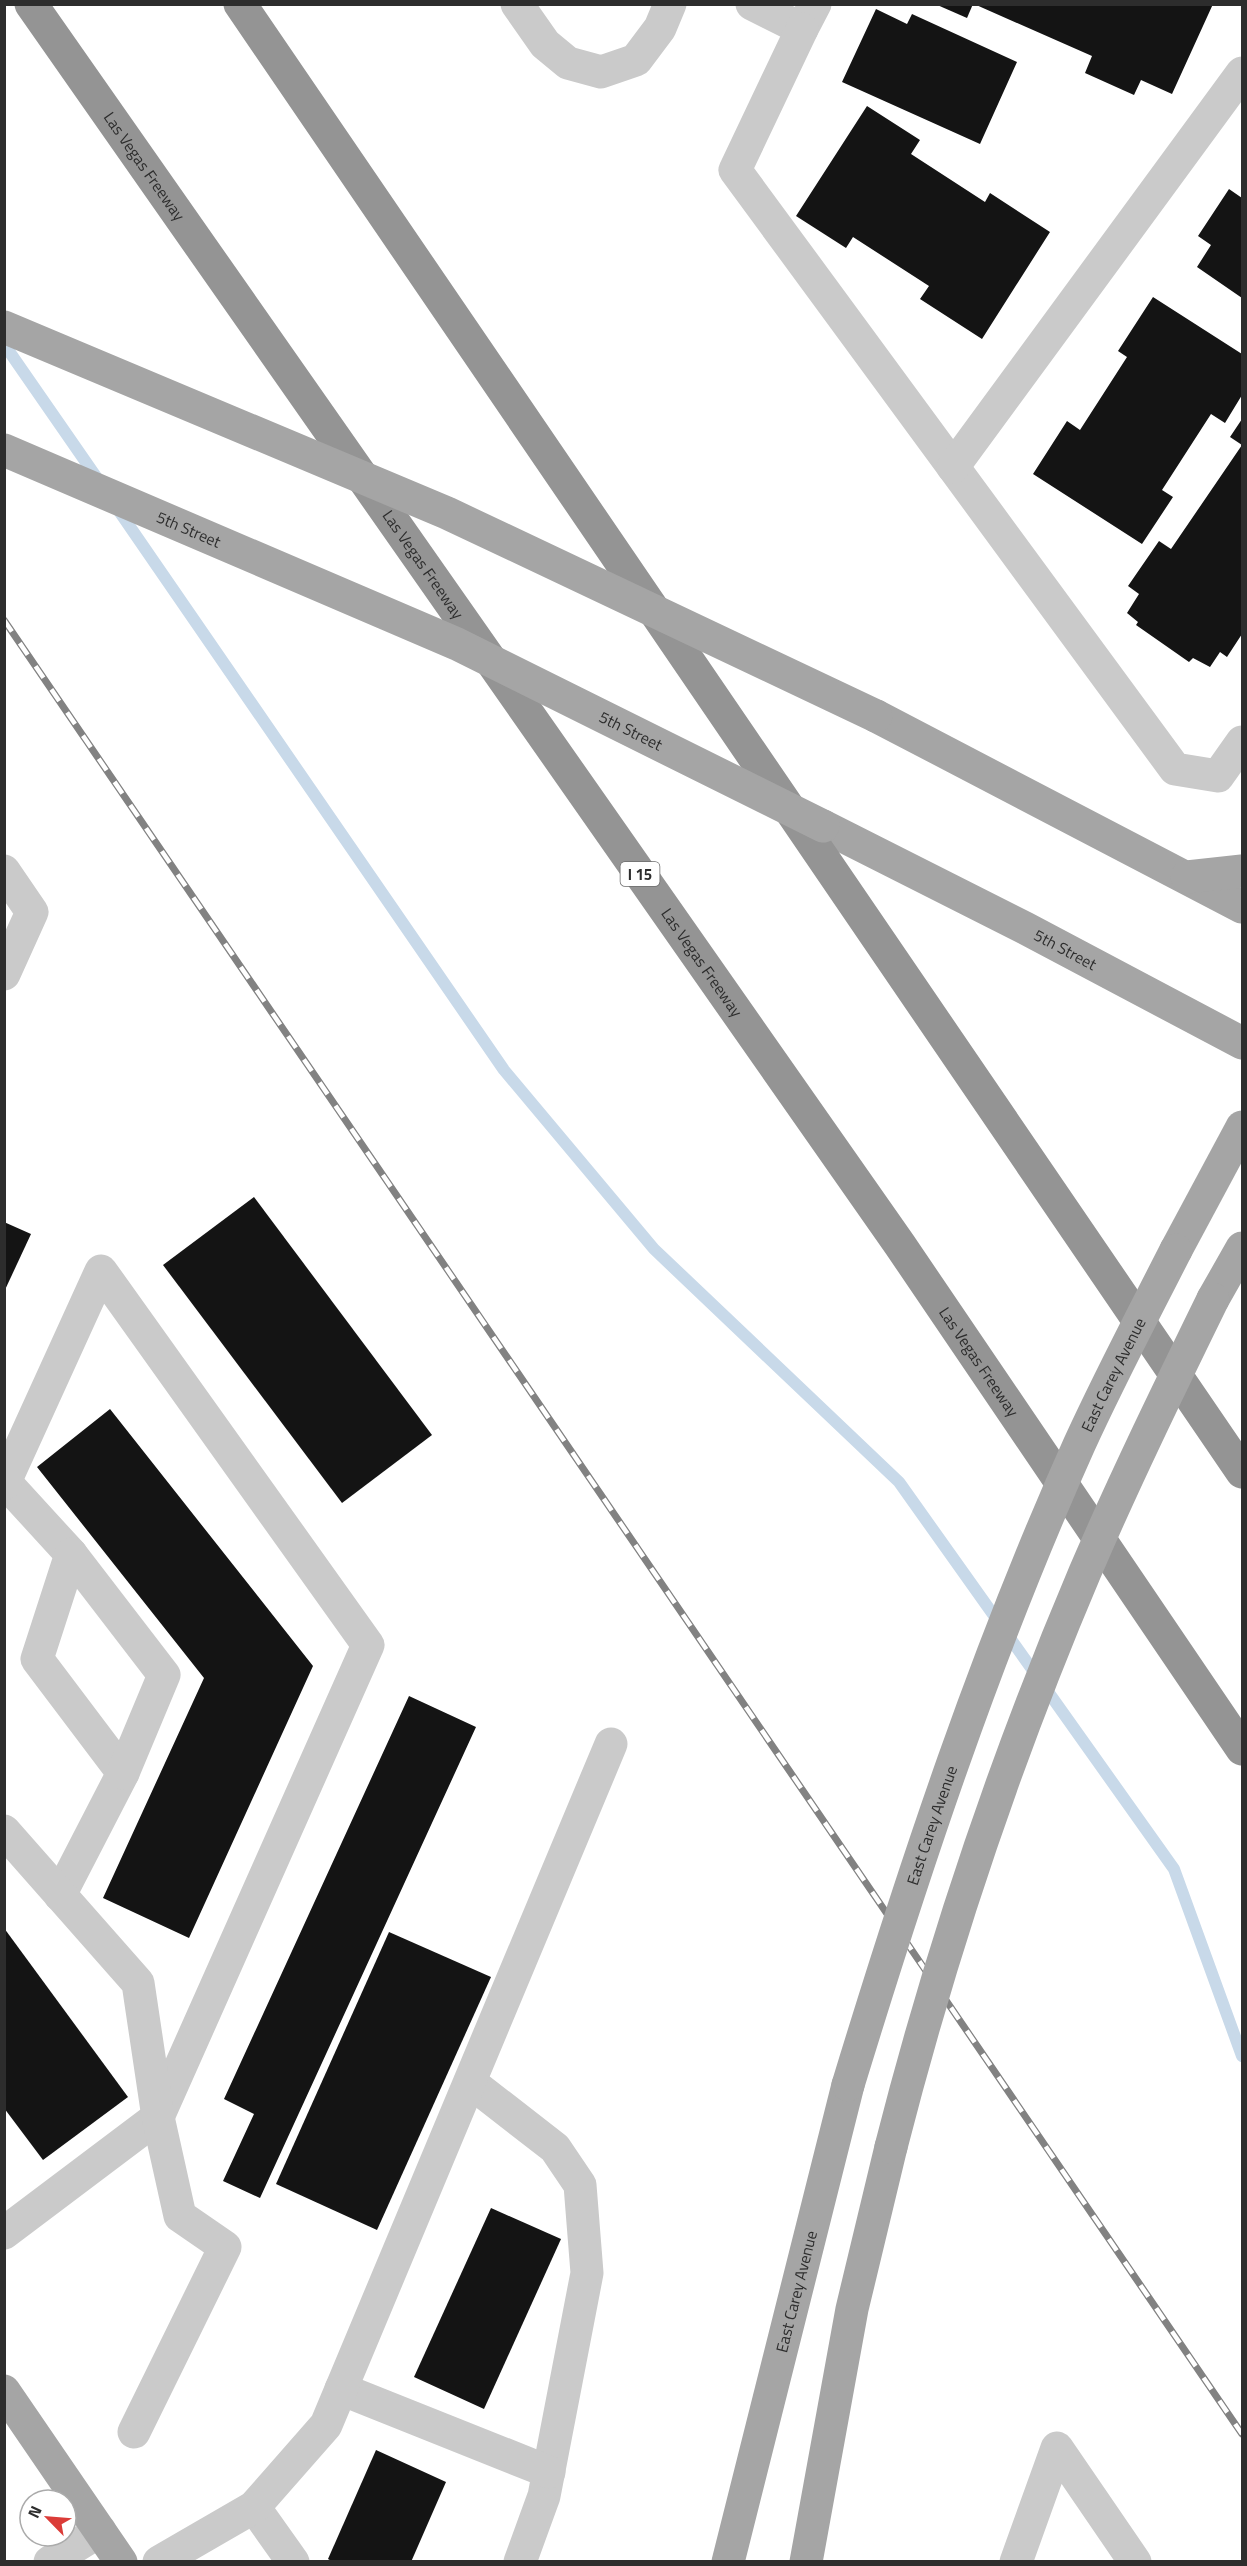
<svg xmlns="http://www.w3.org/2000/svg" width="1247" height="2566" font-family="'Titillium Web',sans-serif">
	<rect width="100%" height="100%" fill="#fff"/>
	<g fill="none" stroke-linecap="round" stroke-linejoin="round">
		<!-- stream -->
		<g stroke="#c8d9e9" stroke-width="12">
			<path d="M 4,344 L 99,481"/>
			<path d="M 117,508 L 504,1070 L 654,1249 L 899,1482 L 1174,1869 L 1242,2056"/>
		</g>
	</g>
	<!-- building -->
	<g fill="#141414">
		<path d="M 935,4 L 973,4 L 967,18 Z"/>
		<path d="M 974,4 L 1213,4 L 1172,94 L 1141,80 L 1134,95 L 1085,73 L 1092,56 Z"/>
		<path d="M 876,9 L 907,24 L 912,14 L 1017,62 L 980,144 L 842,82 Z"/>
		<path d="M 867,106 L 920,140 L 911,154 L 985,202 L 990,193 L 1050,232 L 982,339 L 920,299 L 929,286 L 853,237 L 846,248 L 796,216 Z"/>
		<path d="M 1229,189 L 1242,198 L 1242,298 L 1197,267 L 1211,245 L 1198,236 Z"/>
		<path d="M 1153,297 L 1242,354 L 1242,395 L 1225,423 L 1211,414 L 1162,490 L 1173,497 L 1142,544 L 1033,474 L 1067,421 L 1080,430 L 1127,357 L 1118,351 Z"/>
		<path d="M 1242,419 L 1242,634 L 1227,657 L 1220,652 L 1210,667 L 1193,658 L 1189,662 L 1136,625 L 1138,622 L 1127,613 L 1139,594 L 1128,586 L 1159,541 L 1171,549 L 1242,445 L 1230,437 Z"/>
		<path d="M 254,1197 L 432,1435 L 342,1503 L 163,1265 Z"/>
		<path d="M 4,1222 L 31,1234 L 4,1292 Z"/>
		<path d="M 110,1409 L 313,1666 L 189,1938 L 103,1898 L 204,1678 L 37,1467 Z"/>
		<path d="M 409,1696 L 476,1727 L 260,2198 L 223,2181 L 254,2114 L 224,2099 Z"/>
		<path d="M 4,1928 L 128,2097 L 43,2160 L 4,2108 Z"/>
		<path d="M 389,1932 L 491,1977 L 377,2230 L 276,2184 Z"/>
		<path d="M 491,2208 L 561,2239 L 484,2409 L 414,2377 Z"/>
		<path d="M 376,2450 L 446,2482 L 411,2562 L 333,2562 L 328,2559 Z"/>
	</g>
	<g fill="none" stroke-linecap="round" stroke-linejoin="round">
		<!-- minor -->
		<g stroke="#cacaca" stroke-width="33">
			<path d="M 517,4 L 545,44 L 568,63 L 601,72 L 636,60 L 660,28 L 670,4"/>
			<path d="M 752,4 L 802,29 L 815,4"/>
			<path d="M 802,29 L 735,170 L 1175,769 L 1218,776 L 1242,742"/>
			<path d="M 953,467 L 1242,73"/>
			<path d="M 4,871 L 32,912 L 4,974"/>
			<path d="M 5,1482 L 71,1554 L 37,1659 L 123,1773 L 60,1895"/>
			<path d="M 4,1484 L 101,1271 L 368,1645 L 158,2117 L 4,2233"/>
			<path d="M 71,1554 L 164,1675 L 123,1773"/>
			<path d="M 4,1831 L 138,1983 L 158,2117 L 180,2216 L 225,2247 L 134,2432"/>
			<path d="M 470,2082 L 555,2148 L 580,2185 L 587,2273 L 544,2496 L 520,2562"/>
			<path d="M 341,2389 L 549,2472"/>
			<path d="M 254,2507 L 293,2562"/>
			<path d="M 50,2562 L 100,2531"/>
			<path d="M 159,2562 L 254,2507 L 326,2425 L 611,1744"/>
			<path d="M 1016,2562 L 1057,2448 L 1135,2562"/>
		</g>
		<!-- major -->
		<g stroke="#a5a5a5" stroke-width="33">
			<path d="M 876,716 L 1242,907"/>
			<path id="s1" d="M 823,826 L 1025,928 L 1242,1043"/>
			<path d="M 1187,877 L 1242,871"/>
			<path d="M 1176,1250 L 1242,1127"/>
			<path d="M 1213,1299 L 1242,1248"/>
			<path d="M 4,2391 L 121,2562"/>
			<path id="s2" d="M 728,2562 L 848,2085"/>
			<path d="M 806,2562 L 852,2309 L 891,2147"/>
		</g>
		<!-- highway -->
		<g stroke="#949494" stroke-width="33">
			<path id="s3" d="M 31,4 L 900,1245 L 1242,1749"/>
			<path d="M 240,4 L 1242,1472"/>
		</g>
		<defs>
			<path id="rail" d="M 4,620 L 1242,2434"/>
		</defs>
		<!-- rail casing -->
		<use href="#rail" stroke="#828282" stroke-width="7"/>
		<!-- rail -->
		<use href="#rail" stroke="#fff" stroke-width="4.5" stroke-dasharray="14" stroke-linecap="butt"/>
		<!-- major-bridge -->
		<g stroke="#a5a5a5" stroke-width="33">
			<path d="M 4,327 L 447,513 L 876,716"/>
			<path id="s4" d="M 4,450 L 457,644 L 823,826"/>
			<path id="s5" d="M 848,2085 C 914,1869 986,1652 1079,1445 C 1109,1379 1143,1315 1176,1250"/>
			<path d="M 891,2147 C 941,1951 1006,1758 1085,1572 C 1125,1479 1169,1389 1213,1299"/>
		</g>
	</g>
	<g text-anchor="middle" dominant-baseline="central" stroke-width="6" stroke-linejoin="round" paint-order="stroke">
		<!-- shield labels -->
		<rect fill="#fff" stroke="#6c6c6c" stroke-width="1.5" x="620.5" y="862" width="39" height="24" rx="4.5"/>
		<g font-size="15" font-weight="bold" fill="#2d2d2d">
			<text x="640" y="874">I 15</text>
		</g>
		<!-- street labels -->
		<g font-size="16" fill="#2d2d2d" stroke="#fff">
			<text stroke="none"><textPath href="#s3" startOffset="198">Las Vegas Freeway</textPath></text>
			<text stroke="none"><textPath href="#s4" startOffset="201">5th Street</textPath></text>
			<text stroke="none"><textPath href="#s3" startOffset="684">Las Vegas Freeway</textPath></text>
			<text stroke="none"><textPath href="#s4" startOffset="687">5th Street</textPath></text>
			<text stroke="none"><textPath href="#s1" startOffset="272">5th Street</textPath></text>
			<text stroke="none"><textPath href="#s3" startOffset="1170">Las Vegas Freeway</textPath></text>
			<text stroke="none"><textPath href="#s3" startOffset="1656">Las Vegas Freeway</textPath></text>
			<text stroke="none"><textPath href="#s5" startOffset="759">East Carey Avenue</textPath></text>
			<text stroke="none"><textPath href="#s5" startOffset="273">East Carey Avenue</textPath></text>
			<text stroke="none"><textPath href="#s2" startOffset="279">East Carey Avenue</textPath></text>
		</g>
	</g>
	<!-- border -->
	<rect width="1247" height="2566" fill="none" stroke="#2d2d2d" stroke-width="12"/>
	<!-- north arrow -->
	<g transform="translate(48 2518) rotate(295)"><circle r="28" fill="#ffffff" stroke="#ababab" stroke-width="1.5"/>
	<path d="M0-4.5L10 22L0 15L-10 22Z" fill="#db3c38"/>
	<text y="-9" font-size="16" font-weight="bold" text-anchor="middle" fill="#2d2d2d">N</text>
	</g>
</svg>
